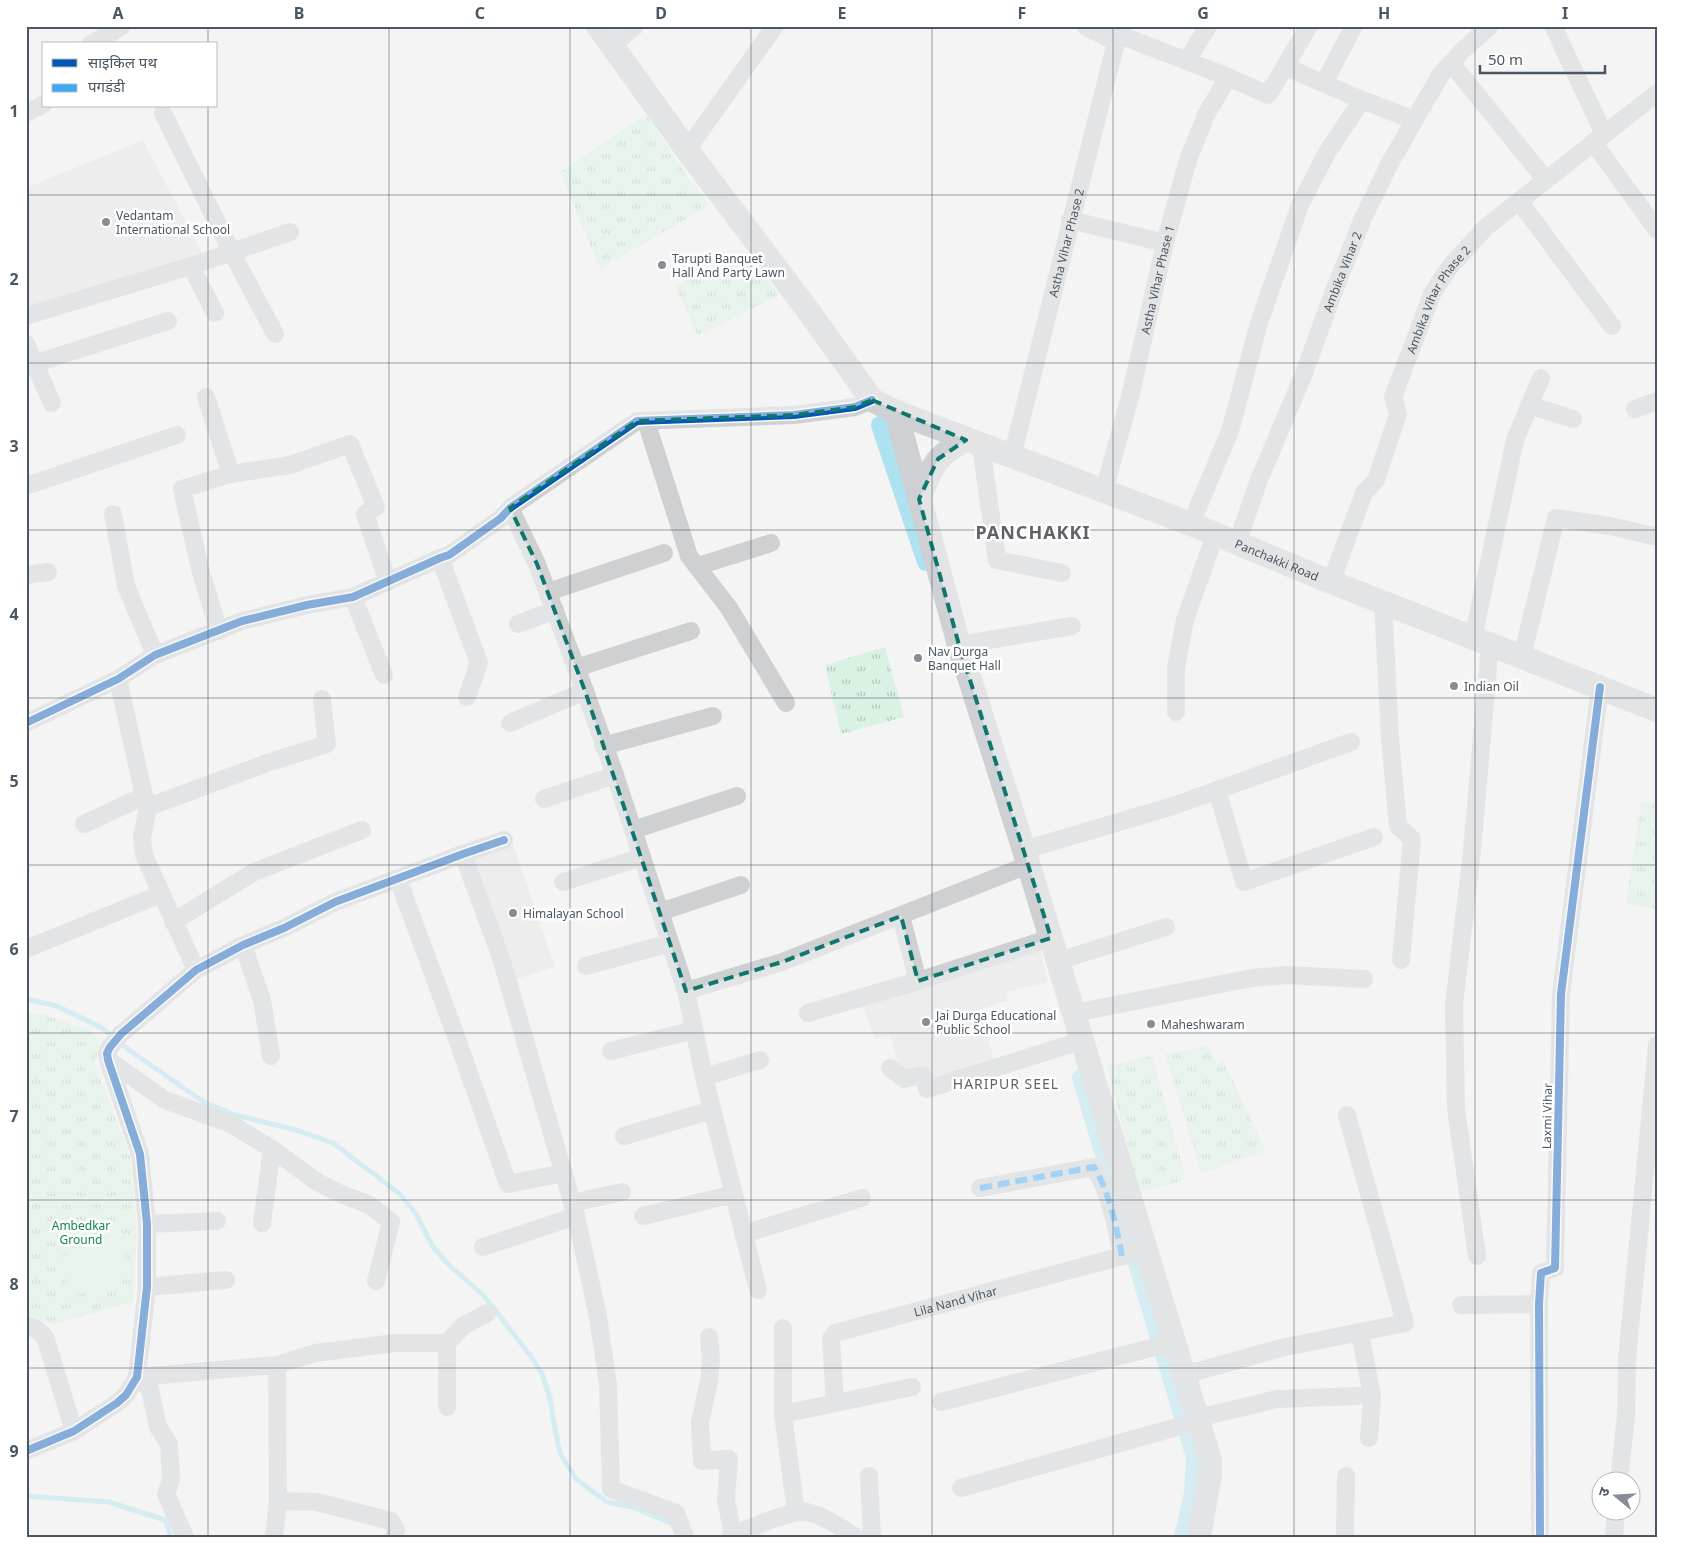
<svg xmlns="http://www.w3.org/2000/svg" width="1683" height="1563" font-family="'Noto Sans','Noto Sans Devanagari',sans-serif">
	<defs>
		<pattern id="grass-tufts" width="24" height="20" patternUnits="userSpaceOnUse" patternTransform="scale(1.25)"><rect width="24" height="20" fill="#d9f2e3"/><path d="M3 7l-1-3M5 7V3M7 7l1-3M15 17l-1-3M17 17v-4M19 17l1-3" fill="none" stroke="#b2c7bb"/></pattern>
	</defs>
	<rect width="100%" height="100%" fill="#f4f4f4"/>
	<!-- education -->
	<g fill="#e6e5e6">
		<path d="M 143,140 L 204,257 L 26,309 L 26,188 Z"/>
		<path d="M 513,844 L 555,967 L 513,980 L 470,860 Z"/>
		<path d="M 1039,946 L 1048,982 L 1006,992 L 1008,1001 L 979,1009 L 995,1062 L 929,1084 L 901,1074 L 890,1035 L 875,1039 L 861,1003 Z"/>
	</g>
	<!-- grass -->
	<g fill="url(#grass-tufts)">
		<path d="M 646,114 L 690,180 L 710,205 L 600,269 L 560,172 Z"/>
		<path d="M 747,252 L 779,295 L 698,336 L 675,286 L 697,275 L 700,281 Z"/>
		<path d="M 885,647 L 904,717 L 841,734 L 825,665 Z"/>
		<path d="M 1641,801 L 1657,803 L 1657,909 L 1626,904 Z"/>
		<path d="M 26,1013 L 46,1015 L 90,1031 L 100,1042 L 95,1064 L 130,1156 L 137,1235 L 133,1302 L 55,1324 L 26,1320 Z"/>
		<path d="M 1209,1046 L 1216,1064 L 1223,1060 L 1266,1151 L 1201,1173 L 1165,1054 Z"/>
		<path d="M 1152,1056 L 1186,1179 L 1150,1191 L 1139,1188 L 1106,1066 Z"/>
	</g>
	<!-- pitch -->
	<path fill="#d9f2e3" d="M 120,1238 L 132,1277 L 71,1297 L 59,1258 Z"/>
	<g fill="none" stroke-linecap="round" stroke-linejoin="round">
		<!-- stream -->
		<g stroke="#aee2f0" stroke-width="5">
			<path d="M 26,999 L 57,1006 L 102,1028 L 133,1053 L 204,1102 L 235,1115 L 296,1130 L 333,1143 L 400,1194 L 416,1214 L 433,1247 L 449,1265 L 484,1296 L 530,1355 L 542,1374 L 550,1398 L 555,1429 L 560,1453 L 576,1479 L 607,1502 L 632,1507 L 673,1524 L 674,1528"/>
			<path d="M 26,1496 L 109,1502 L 165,1520 L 171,1537"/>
		</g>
		<!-- canal -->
		<g stroke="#aee2f0" stroke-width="18">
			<path d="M 880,425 L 926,562"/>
			<path d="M 1081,1078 L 1195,1457 L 1193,1493 L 1183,1537"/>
		</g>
		<!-- minor -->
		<g stroke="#ced0d2" stroke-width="18">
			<path d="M 1085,26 L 1116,42"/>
			<path d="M 1553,26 L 1604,134"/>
			<path d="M 1117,34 L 1228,77 L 1268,95 L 1309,26"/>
			<path d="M 91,44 L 122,26"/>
			<path d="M 612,45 L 635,26"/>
			<path d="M 1187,61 L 1208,26"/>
			<path d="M 1451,63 L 1546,180"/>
			<path d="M 1324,83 L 1354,26"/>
			<path d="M 1362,100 L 1414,120"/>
			<path d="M 26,113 L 44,104"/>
			<path d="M 163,113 L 231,251 L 275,334"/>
			<path d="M 1593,142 L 1657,230"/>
			<path d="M 687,150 L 775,26"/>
			<path d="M 1519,201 L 1612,326"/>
			<path d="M 1070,220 L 1165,243"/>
			<path d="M 191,266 L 215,313"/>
			<path d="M 26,316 L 191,266 L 290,232"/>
			<path d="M 26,344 L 52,403"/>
			<path d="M 36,363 L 168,321"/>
			<path d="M 206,397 L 231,474 L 182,489 L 200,569 L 219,631"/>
			<path d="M 1529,405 L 1573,419"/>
			<path d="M 1635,409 L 1657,401"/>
			<path d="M 646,421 L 689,556 L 729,608 L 786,703"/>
			<path d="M 981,446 L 997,560 L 1062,573"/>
			<path id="s1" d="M 1012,457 L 1116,42 L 1118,26"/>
			<path d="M 231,474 L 290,465 L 350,444 L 376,507 L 365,514 L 388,582"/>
			<path d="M 26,486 L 177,435"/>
			<path id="s2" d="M 1104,491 L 1130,397 L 1165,243 L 1188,160 L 1206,115 L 1228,77"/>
			<path d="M 510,508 L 537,564 L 585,691 L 615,775 L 686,991 L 704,1077 L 758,1290"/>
			<path d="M 113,514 L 126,586 L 155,655"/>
			<path d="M 1191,524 L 1230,431 L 1259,323 L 1300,205 L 1328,151 L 1362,100 L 1286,67"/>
			<path id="s3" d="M 1237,543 L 1259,480 L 1303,376 L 1331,299 L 1363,218 L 1390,163 L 1441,74 L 1463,50 L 1490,26"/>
			<path d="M 440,558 L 479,663 L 467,697"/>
			<path d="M 698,566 L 771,543"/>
			<path d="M 26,575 L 48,572"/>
			<path id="s4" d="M 1331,582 L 1364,493 L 1376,480 L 1398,414 L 1393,397 L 1433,292 L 1449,268 L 1486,227 L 1657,93"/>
			<path d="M 548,592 L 664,553"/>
			<path d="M 353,597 L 384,675"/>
			<path d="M 1383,602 L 1390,739 L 1398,826 L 1412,839 L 1401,960"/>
			<path d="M 518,624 L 555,610"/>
			<path d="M 1473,638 L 1515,440 L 1541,378"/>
			<path d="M 959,645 L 1072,626"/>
			<path d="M 1522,657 L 1556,518 L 1610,526 L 1657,537"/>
			<path d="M 576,668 L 691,631"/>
			<path d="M 118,679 L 144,796 L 148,807 L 142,838 L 144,855 L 196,970"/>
			<path d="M 1176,712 L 1176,668 L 1185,620 L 1215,535"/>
			<path d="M 26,723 L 118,679 L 155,655 L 242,621 L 307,605 L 353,597 L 440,558 L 449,555 L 501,518 L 510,508 L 637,421 L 794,415 L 855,407 L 872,400"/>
			<path d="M 510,723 L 585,691"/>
			<path d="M 603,746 L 713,716"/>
			<path d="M 1217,790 L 1244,882 L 1374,837"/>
			<path d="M 544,799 L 615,775"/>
			<path d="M 148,807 L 267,763 L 327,744 L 322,699"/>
			<path d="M 84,824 L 144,796"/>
			<path d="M 633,830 L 737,796"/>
			<path d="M 1024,850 L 1173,806 L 1351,742"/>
			<path d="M 463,854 L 501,958 L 576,1216 L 598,1317 L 608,1384 L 611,1489 L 676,1513 L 685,1537"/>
			<path d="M 398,879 L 457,1039 L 508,1184 L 564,1173"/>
			<path d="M 563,882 L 642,857"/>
			<path d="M 660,912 L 741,885"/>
			<path d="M 901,916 L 918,981"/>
			<path d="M 173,922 L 254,872 L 362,830"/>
			<path d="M 243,945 L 262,1000 L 271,1056"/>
			<path d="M 26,949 L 161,894"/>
			<path d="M 1058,961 L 1166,927"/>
			<path d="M 586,966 L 670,943"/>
			<path d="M 686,991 L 782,962 L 1028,865"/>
			<path d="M 808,1013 L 918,981 L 1051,938"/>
			<path d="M 1074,1013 L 1252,978 L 1286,975 L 1364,979"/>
			<path d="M 611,1051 L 694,1030"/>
			<path d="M 108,1060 L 165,1100 L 231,1124 L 272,1149 L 317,1182 L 341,1194 L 370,1205 L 391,1222 L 376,1281"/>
			<path d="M 890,1068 L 904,1079 L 923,1075 L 927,1089 L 1068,1045 L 1082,1039"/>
			<path d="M 704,1077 L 760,1060"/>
			<path d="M 624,1136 L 712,1110"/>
			<path d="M 980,1188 L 1094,1167 C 1110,1194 1116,1225 1122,1256"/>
			<path d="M 572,1203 L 622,1192"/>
			<path d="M 643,1216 L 734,1194"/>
			<path d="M 262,1223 L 272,1149"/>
			<path d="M 147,1224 L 217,1221"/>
			<path d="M 743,1234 L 862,1198"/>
			<path d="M 483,1247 L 576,1216"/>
			<path d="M 1477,1256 L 1456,1109 L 1454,1005 L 1472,851 L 1490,644"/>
			<path d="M 147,1287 L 226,1280"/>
			<path d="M 1461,1305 L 1539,1304"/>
			<path d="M 26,1327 C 35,1327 39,1330 45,1337 L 74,1431"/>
			<path d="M 783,1328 L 783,1414 L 796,1512"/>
			<path d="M 1360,1332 L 1372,1396 L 1369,1438"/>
			<path d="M 709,1337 L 711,1360 L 709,1381 L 700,1422 L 702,1461 L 729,1459 L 726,1500 L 733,1535"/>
			<path d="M 1184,1375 L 1281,1348 L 1405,1323 L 1347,1115"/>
			<path d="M 137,1377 L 277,1365 L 315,1353 L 395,1343 L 447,1343 L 463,1326 L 487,1313"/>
			<path d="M 137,1377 L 150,1389 L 158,1427 L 169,1444 L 171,1479 L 166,1494 L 185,1537"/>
			<path id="s5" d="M 835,1402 L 831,1339 L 835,1333 L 1145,1250"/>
			<path d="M 941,1402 L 1174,1342"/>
			<path d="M 447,1407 L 447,1343"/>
			<path d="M 783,1414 L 912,1387"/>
			<path d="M 1198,1418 L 1277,1399 L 1357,1396"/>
			<path d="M 26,1451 L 74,1431 L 117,1403 L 126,1395 L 137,1377 L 147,1287 L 147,1224 L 140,1154 L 108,1060 L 107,1053 L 110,1047 L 121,1034 L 196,970 L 243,945 L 284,928 L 335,902 L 463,854 L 504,840"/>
			<path d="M 869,1476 L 872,1537"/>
			<path d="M 1619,1480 L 1626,1416 L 1627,1359 L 1657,1045"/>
			<path d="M 961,1488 L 1198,1421"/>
			<path d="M 278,1501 L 317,1502 L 391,1521 L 396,1530 L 394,1537"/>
			<path d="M 274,1537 L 278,1501 L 277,1365"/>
			<path d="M 730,1537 C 747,1530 790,1509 807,1512 C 825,1516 841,1528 856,1537"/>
			<path d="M 1345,1537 L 1346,1476"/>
			<path d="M 1540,1537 L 1539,1304 L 1541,1273 L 1555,1268 L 1561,994 L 1600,687"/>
			<path d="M 1614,1537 L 1616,1510"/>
		</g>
		<!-- secondary -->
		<g stroke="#ced0d4" stroke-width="24">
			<path id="s6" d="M 598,26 L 687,150 L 807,309 L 872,400 L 896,412 L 1191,524 L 1331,582 L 1657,710"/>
			<path d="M 896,412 L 959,645 L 1024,850 L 1210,1460 L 1210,1474 L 1199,1537"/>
			<path d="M 919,499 C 932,467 934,456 966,440"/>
		</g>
		<!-- quiet -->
		<path stroke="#3fa9f5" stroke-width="6" stroke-dasharray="12 6" stroke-linecap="butt" d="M 980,1188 L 1094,1167 C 1110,1194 1116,1225 1122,1256"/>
		<defs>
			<g id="cycleway">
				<path d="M 26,723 L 118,679 L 155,655 L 242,621 L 307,605 L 353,597 L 440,558 L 449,555 L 501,518 L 510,508 L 637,421 L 794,415 L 855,407 L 872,400"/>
				<path d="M 26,1451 L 74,1431 L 117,1403 L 126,1395 L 137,1377 L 147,1287 L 147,1224 L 140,1154 L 108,1060 L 107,1053 L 110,1047 L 121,1034 L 196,970 L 243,945 L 284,928 L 335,902 L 463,854 L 504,840"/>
				<path d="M 1540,1537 L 1539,1304 L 1541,1273 L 1555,1268 L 1561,994 L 1600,687"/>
			</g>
		</defs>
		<!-- cycleway casing -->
		<use href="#cycleway" stroke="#fff" stroke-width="11"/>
		<!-- cycleway -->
		<use href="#cycleway" stroke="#0057b8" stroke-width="8"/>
	</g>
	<!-- marked area -->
	<path d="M0 0H1683V1563H0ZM 872,400 L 966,440 L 938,459 L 919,499 L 959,645 L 1051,938 L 918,981 L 901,916 L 782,962 L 686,991 L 585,691 L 537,564 L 510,508 L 637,421 L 794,415 L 855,407 Z" fill="#f4f4f4" fill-opacity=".55" fill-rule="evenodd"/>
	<path fill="none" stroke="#0f766e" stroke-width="4" stroke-dasharray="10 6" stroke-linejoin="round" d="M 872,400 L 966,440 L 938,459 L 919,499 L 959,645 L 1051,938 L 918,981 L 901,916 L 782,962 L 686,991 L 585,691 L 537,564 L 510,508 L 637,421 L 794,415 L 855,407 Z"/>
	<!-- grid -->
	<path fill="none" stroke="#4a5661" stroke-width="1" stroke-opacity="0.55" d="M 208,26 L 208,44M 389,26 L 389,1537M 570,26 L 570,1537M 751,26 L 751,1537M 932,26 L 932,1537M 1113,26 L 1113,1537M 1294,26 L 1294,1537M 1475,26 L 1475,1537M 208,106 L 208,1537M 26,195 L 1657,195M 26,363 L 1657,363M 26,530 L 1657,530M 26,698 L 1657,698M 26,865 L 1657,865M 26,1033 L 1657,1033M 26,1200 L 1657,1200M 26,1368 L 1657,1368"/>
	<!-- markers -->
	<g fill="#868d94" stroke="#fff" stroke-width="2">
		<circle cx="106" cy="222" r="5"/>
		<circle cx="662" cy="265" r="5"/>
		<circle cx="918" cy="658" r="5"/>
		<circle cx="1454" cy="686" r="5"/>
		<circle cx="513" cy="913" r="5"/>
		<circle cx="926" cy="1022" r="5"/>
		<circle cx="1151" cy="1024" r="5"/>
	</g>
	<g text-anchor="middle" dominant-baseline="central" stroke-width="5" stroke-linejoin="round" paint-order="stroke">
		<!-- poi labels -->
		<g font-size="12" fill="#4a5661" stroke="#fff" text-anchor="start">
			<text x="116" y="215">Vedantam<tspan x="116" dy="14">International School</tspan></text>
			<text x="672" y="258">Tarupti Banquet<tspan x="672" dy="14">Hall And Party Lawn</tspan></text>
			<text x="928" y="651">Nav Durga<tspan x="928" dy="14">Banquet Hall</tspan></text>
			<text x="1464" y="686">Indian Oil</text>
			<text x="523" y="913">Himalayan School</text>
			<text x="936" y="1015">Jai Durga Educational<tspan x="936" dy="14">Public School</tspan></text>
			<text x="1161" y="1024">Maheshwaram</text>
		</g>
		<!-- street labels -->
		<g font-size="12" fill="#4a5661" stroke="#fff">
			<text stroke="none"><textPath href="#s1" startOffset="221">Astha Vihar Phase 2</textPath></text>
			<text stroke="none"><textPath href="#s3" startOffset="291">Ambika Vihar 2</textPath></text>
			<text stroke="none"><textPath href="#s2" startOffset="218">Astha Vihar Phase 1</textPath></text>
			<text stroke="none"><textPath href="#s4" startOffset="308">Ambika Vihar Phase 2</textPath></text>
			<text stroke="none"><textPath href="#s6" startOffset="899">Panchakki Road</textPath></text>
			<text transform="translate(1547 1116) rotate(-89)">Laxmi Vihar</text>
			<text stroke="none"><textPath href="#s5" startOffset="195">Lila Nand Vihar</textPath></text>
		</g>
		<!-- park labels -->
		<g font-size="12" fill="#17864f" stroke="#fff">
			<text x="81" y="1225">Ambedkar<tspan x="81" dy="14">Ground</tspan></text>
		</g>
		<!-- neighbourhood labels -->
		<g font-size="14" letter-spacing="1" fill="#5f6368" stroke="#fff">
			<text x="1006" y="1083">HARIPUR SEEL</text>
		</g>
		<!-- district labels -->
		<g font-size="18" font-weight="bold" letter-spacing="1" fill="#5f6368" stroke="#fff">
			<text x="1033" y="532">PANCHAKKI</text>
		</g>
	</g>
	<!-- border -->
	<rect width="1683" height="1563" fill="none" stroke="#ffffff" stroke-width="55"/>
	<!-- legend -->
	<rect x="42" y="42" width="175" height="65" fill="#ffffff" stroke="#b7bbc0"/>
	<rect x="52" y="59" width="25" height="8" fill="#0057b8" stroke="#b7bbc0"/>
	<text x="88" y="68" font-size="15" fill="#4a5661">साइकिल पथ</text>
	<rect x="52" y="84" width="25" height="8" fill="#3fa9f5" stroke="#b7bbc0"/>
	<text x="88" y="92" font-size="15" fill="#4a5661">पगडंडी</text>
	<!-- north arrow -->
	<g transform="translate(1616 1496) rotate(288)"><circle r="24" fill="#ffffff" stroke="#b7bbc0"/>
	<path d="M0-4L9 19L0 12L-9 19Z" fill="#868d94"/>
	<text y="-8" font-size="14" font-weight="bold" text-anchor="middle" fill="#4a5661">उ</text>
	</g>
	<!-- scale -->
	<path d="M1480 65v8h125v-8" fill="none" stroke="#4a5661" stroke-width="2.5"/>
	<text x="1488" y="65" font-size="15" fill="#4a5661" stroke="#ffffff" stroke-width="4" paint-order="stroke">50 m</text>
	<rect x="28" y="28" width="1628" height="1508" fill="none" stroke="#4a5661" stroke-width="2"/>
	<g font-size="16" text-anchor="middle" font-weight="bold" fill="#4a5661">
		<text x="118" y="19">A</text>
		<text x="299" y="19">B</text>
		<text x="480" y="19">C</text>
		<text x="661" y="19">D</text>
		<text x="842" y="19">E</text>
		<text x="1022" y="19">F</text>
		<text x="1203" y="19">G</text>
		<text x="1384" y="19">H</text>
		<text x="1565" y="19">I</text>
		<text x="14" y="117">1</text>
		<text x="14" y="285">2</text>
		<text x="14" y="452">3</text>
		<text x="14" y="620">4</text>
		<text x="14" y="787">5</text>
		<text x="14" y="955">6</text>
		<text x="14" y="1122">7</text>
		<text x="14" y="1290">8</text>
		<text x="14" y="1457">9</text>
	</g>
</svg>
